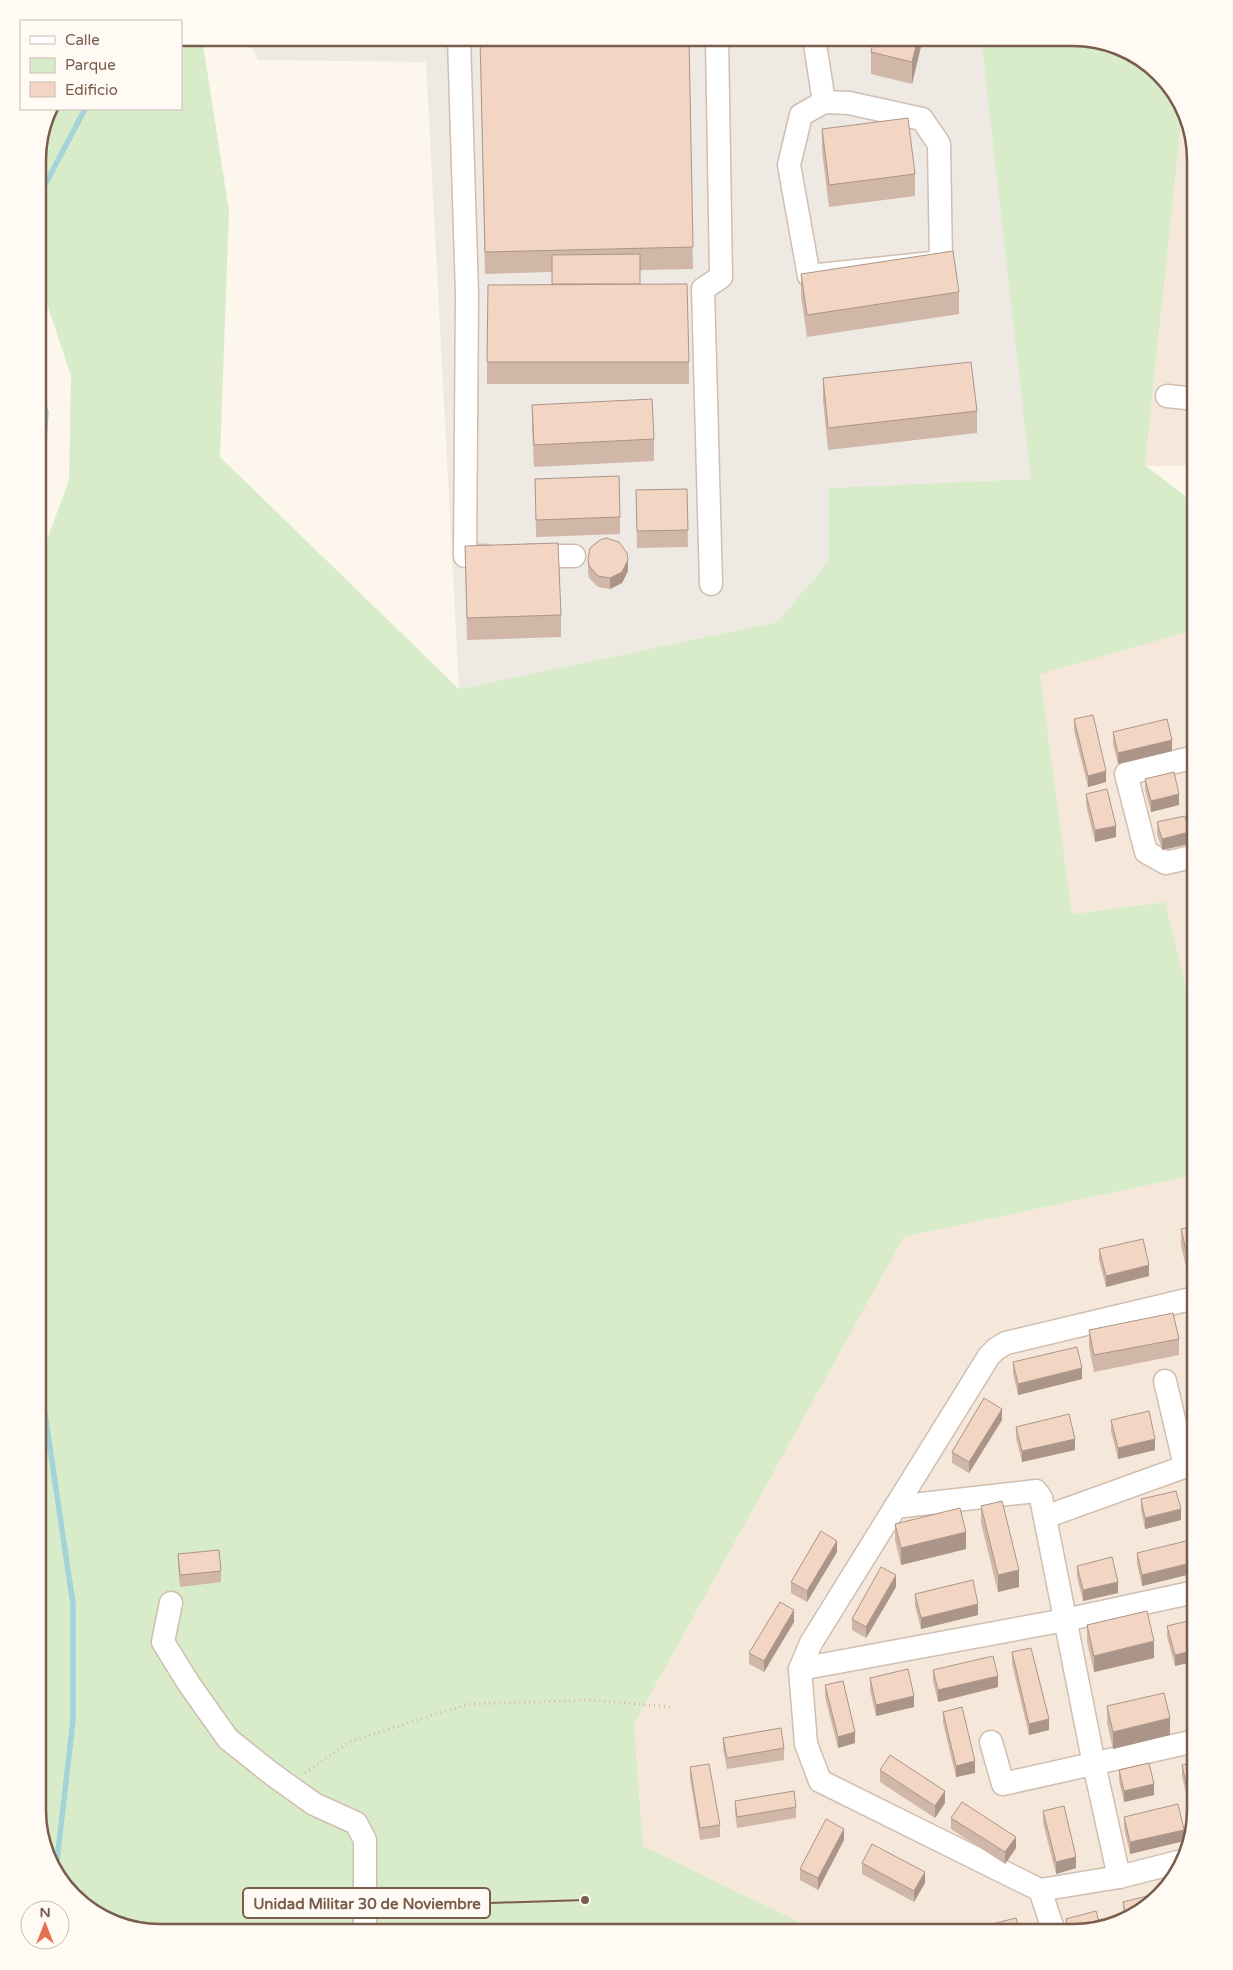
<svg xmlns="http://www.w3.org/2000/svg" width="1233" height="1970" font-family="'Varela Round',sans-serif">
	<rect width="100%" height="100%" fill="#fdf6ec"/>
	<!-- residential -->
	<g fill="#f5e8da">
		<path d="M 1183,107 L 1195,160 L 1195,466 L 1145,466 Z"/>
		<path d="M 1195,630 L 1195,1022 L 1165,902 L 1072,914 L 1040,673 Z"/>
		<path d="M 1195,1175 L 1195,1810 L 1179,1871 L 1127,1920 L 1073,1932 L 820,1932 L 643,1846 L 634,1724 L 904,1237 Z"/>
	</g>
	<!-- industrial -->
	<path fill="#efe9e4" d="M 247,38 L 981,38 L 1032,479 L 830,488 L 829,561 L 777,622 L 459,689 L 426,62 L 258,60 Z"/>
	<!-- green -->
	<path fill="#d8ecc9" d="M 181,38 L 202,38 L 229,211 L 220,457 L 459,689 L 777,622 L 829,561 L 829,488 L 1031,479 L 981,38 L 1081,38 L 1141,58 L 1183,106 L 1145,465 L 1195,504 L 1195,630 L 1040,674 L 1072,914 L 1165,902 L 1195,1022 L 1195,1175 L 904,1237 L 634,1724 L 643,1846 L 820,1932 L 153,1932 L 92,1912 L 50,1864 L 38,1810 L 38,564 L 69,480 L 71,376 L 38,277 L 38,153 L 47,113 L 50,109 L 181,109 Z"/>
	<g fill="none" stroke-linecap="round" stroke-linejoin="round">
		<!-- stream -->
		<g stroke="#a5d3da" stroke-width="5.5">
			<path d="M 38,198 L 85,109"/>
			<path d="M 38,496 L 41,488 L 46,412 L 38,384"/>
			<path d="M 38,1367 L 73,1604 L 73,1721 L 56,1869 L 97,1913"/>
		</g>
		<defs>
			<g id="minor">
				<path d="M 459,38 L 467,294 L 465,556 L 485,556"/>
				<path d="M 814,38 L 824,102"/>
				<path d="M 824,102 L 849,103 L 922,119 L 939,144 L 941,262 L 809,276 L 789,165 L 801,115 Z"/>
				<path d="M 1167,396 L 1195,399"/>
				<path d="M 530,556 L 574,556"/>
				<path d="M 711,584 L 703,289 L 721,277 L 717,38"/>
				<path d="M 1195,856 L 1166,863 L 1146,852 L 1126,774 L 1195,757"/>
				<path d="M 1165,1381 L 1185,1466"/>
				<path d="M 895,1507 L 1036,1491 L 1041,1498 L 1094,1764 L 1119,1877"/>
				<path d="M 1045,1517 L 1195,1463"/>
				<path d="M 171,1603 L 163,1642 L 189,1684 L 228,1739 L 272,1774 L 314,1804 L 356,1823 L 365,1840 L 365,1932"/>
				<path d="M 800,1669 L 1065,1620 L 1195,1592"/>
				<path d="M 991,1742 L 1003,1784 L 1195,1741"/>
				<path d="M 1182,1861 L 1119,1877 L 1040,1890 L 820,1781 L 806,1744 L 800,1669 L 811,1643 L 989,1356 L 996,1349 L 1006,1343 L 1195,1298"/>
				<path d="M 1040,1890 L 1054,1932"/>
			</g>
		</defs>
		<!-- minor casing -->
		<use href="#minor" stroke="#d1beb0" stroke-width="25"/>
		<!-- path -->
		<path stroke="#d9b8a5" stroke-width="3" stroke-dasharray="1 4" stroke-linecap="butt" d="M 305,1773 L 351,1741 L 469,1704 L 591,1700 L 672,1707"/>
		<!-- minor -->
		<use href="#minor" stroke="#fff" stroke-width="22"/>
	</g>
	<!-- wall -->
	<g fill="#d1b7a8">
		<path d="M 480,38 L 689,38 L 693,269 L 640,270 L 640,284 L 689,362 L 689,384 L 487,384 L 487,362 L 552,284 L 552,272 L 485,274 Z"/>
		<path d="M 923,38 L 912,84 L 871,74 L 871,52 Z"/>
		<path d="M 822,129 L 915,174 L 915,196 L 829,207 L 822,151 Z"/>
		<path d="M 801,274 L 959,292 L 959,314 L 807,337 L 801,296 Z"/>
		<path d="M 823,378 L 977,411 L 977,433 L 828,450 L 823,400 Z"/>
		<path d="M 532,405 L 654,439 L 654,461 L 534,467 L 532,427 Z"/>
		<path d="M 535,479 L 620,517 L 620,534 L 536,537 Z"/>
		<path d="M 687,489 L 688,547 L 637,548 L 636,490 Z"/>
		<path d="M 465,546 L 561,615 L 561,637 L 467,640 Z"/>
		<path d="M 588,560 L 628,571 L 622,583 L 610,589 L 598,587 L 589,578 L 588,571 Z"/>
		<path d="M 1074,719 L 1106,782 L 1088,787 L 1074,731 Z"/>
		<path d="M 1113,732 L 1172,751 L 1118,764 L 1113,744 Z"/>
		<path d="M 1196,765 L 1196,800 L 1192,801 L 1187,778 L 1187,767 Z"/>
		<path d="M 1145,779 L 1179,805 L 1151,812 L 1145,790 Z"/>
		<path d="M 1086,794 L 1116,837 L 1095,842 L 1086,805 Z"/>
		<path d="M 1157,822 L 1189,844 L 1162,850 L 1157,834 Z"/>
		<path d="M 1196,1226 L 1196,1273 L 1188,1275 L 1181,1246 L 1181,1229 Z"/>
		<path d="M 1099,1249 L 1149,1276 L 1106,1287 L 1099,1260 Z"/>
		<path d="M 1196,1324 L 1196,1359 L 1194,1359 L 1189,1336 L 1189,1325 Z"/>
		<path d="M 1089,1330 L 1179,1339 L 1179,1355 L 1094,1372 L 1089,1347 Z"/>
		<path d="M 1013,1362 L 1082,1379 L 1018,1395 L 1013,1374 Z"/>
		<path d="M 1002,1420 L 969,1473 L 952,1463 L 952,1452 Z"/>
		<path d="M 1111,1420 L 1155,1450 L 1118,1459 L 1111,1431 Z"/>
		<path d="M 1016,1427 L 1075,1450 L 1022,1462 L 1016,1438 Z"/>
		<path d="M 1141,1499 L 1181,1520 L 1145,1529 L 1141,1510 Z"/>
		<path d="M 981,1506 L 1019,1587 L 998,1592 L 981,1523 Z"/>
		<path d="M 895,1524 L 966,1549 L 901,1565 L 895,1540 Z"/>
		<path d="M 837,1552 L 807,1602 L 791,1593 L 791,1582 Z"/>
		<path d="M 1137,1553 L 1195,1573 L 1142,1586 L 1137,1564 Z"/>
		<path d="M 178,1554 L 221,1571 L 221,1582 L 180,1587 L 178,1565 Z"/>
		<path d="M 1077,1566 L 1118,1593 L 1083,1601 L 1077,1577 Z"/>
		<path d="M 896,1587 L 866,1638 L 852,1630 L 852,1619 Z"/>
		<path d="M 915,1594 L 978,1615 L 921,1629 L 915,1606 Z"/>
		<path d="M 1196,1619 L 1196,1661 L 1175,1666 L 1167,1637 L 1167,1626 Z"/>
		<path d="M 794,1622 L 764,1672 L 749,1664 L 749,1653 Z"/>
		<path d="M 1087,1625 L 1154,1658 L 1094,1672 L 1087,1642 Z"/>
		<path d="M 1012,1652 L 1049,1730 L 1029,1735 L 1012,1664 Z"/>
		<path d="M 933,1670 L 998,1687 L 938,1702 L 933,1681 Z"/>
		<path d="M 870,1678 L 914,1707 L 876,1716 L 870,1690 Z"/>
		<path d="M 825,1685 L 855,1743 L 838,1748 L 825,1697 Z"/>
		<path d="M 1107,1706 L 1170,1735 L 1113,1749 L 1107,1723 Z"/>
		<path d="M 943,1712 L 975,1773 L 956,1777 L 943,1723 Z"/>
		<path d="M 723,1738 L 784,1748 L 784,1760 L 727,1769 L 723,1749 Z"/>
		<path d="M 1196,1762 L 1188,1803 L 1182,1776 L 1182,1765 Z"/>
		<path d="M 690,1767 L 720,1825 L 720,1837 L 700,1840 L 690,1778 Z"/>
		<path d="M 880,1770 L 945,1803 L 935,1818 L 880,1782 Z"/>
		<path d="M 1119,1770 L 1154,1795 L 1124,1802 L 1119,1781 Z"/>
		<path d="M 735,1801 L 796,1807 L 796,1818 L 737,1828 L 735,1812 Z"/>
		<path d="M 1043,1811 L 1076,1868 L 1056,1874 L 1043,1823 Z"/>
		<path d="M 1124,1817 L 1184,1841 L 1130,1854 L 1124,1828 Z"/>
		<path d="M 951,1818 L 1016,1848 L 1005,1864 L 951,1829 Z"/>
		<path d="M 844,1840 L 818,1890 L 800,1880 L 800,1869 Z"/>
		<path d="M 862,1863 L 925,1883 L 914,1902 L 862,1874 Z"/>
		<path d="M 1123,1902 L 1127,1920 L 1123,1921 Z"/>
		<path d="M 1066,1919 L 1073,1932 L 1066,1932 Z"/>
	</g>
	<!-- shaded-wall -->
	<g fill="#aa9588">
		<path d="M 918,38 L 923,38 L 912,84 L 912,62 Z"/>
		<path d="M 628,560 L 628,571 L 622,583 L 610,589 L 610,578 Z"/>
		<path d="M 1172,740 L 1172,751 L 1118,764 L 1118,753 Z"/>
		<path d="M 1106,771 L 1106,782 L 1088,787 L 1088,776 Z"/>
		<path d="M 1196,789 L 1196,800 L 1192,801 L 1192,790 Z"/>
		<path d="M 1179,794 L 1179,805 L 1151,812 L 1151,801 Z"/>
		<path d="M 1116,826 L 1116,837 L 1095,842 L 1095,830 Z"/>
		<path d="M 1189,832 L 1189,844 L 1162,850 L 1162,839 Z"/>
		<path d="M 1196,1256 L 1196,1273 L 1188,1275 L 1188,1258 Z"/>
		<path d="M 1149,1265 L 1149,1276 L 1106,1287 L 1106,1276 Z"/>
		<rect x="1194" y="1348" width="2" height="11"/>
		<path d="M 1082,1368 L 1082,1379 L 1018,1395 L 1018,1384 Z"/>
		<path d="M 1002,1409 L 1002,1420 L 969,1473 L 969,1462 Z"/>
		<path d="M 1075,1439 L 1075,1450 L 1022,1462 L 1022,1451 Z"/>
		<path d="M 1155,1439 L 1155,1450 L 1118,1459 L 1118,1448 Z"/>
		<path d="M 1181,1509 L 1181,1520 L 1145,1529 L 1145,1518 Z"/>
		<path d="M 966,1532 L 966,1549 L 901,1565 L 901,1548 Z"/>
		<path d="M 837,1541 L 837,1552 L 807,1602 L 807,1591 Z"/>
		<path d="M 1195,1562 L 1195,1573 L 1142,1586 L 1142,1575 Z"/>
		<path d="M 1019,1570 L 1019,1587 L 998,1592 L 998,1575 Z"/>
		<path d="M 896,1575 L 896,1587 L 866,1638 L 866,1627 Z"/>
		<path d="M 1118,1582 L 1118,1593 L 1083,1601 L 1083,1590 Z"/>
		<path d="M 978,1604 L 978,1615 L 921,1629 L 921,1618 Z"/>
		<path d="M 794,1610 L 794,1622 L 764,1672 L 764,1661 Z"/>
		<path d="M 1154,1641 L 1154,1658 L 1094,1672 L 1094,1656 Z"/>
		<path d="M 1196,1650 L 1196,1661 L 1175,1666 L 1175,1655 Z"/>
		<path d="M 998,1676 L 998,1687 L 938,1702 L 938,1690 Z"/>
		<path d="M 914,1696 L 914,1707 L 876,1716 L 876,1705 Z"/>
		<path d="M 1170,1718 L 1170,1735 L 1113,1749 L 1113,1732 Z"/>
		<path d="M 1049,1719 L 1049,1730 L 1029,1735 L 1029,1724 Z"/>
		<path d="M 855,1732 L 855,1743 L 838,1748 L 838,1737 Z"/>
		<path d="M 975,1761 L 975,1773 L 956,1777 L 956,1766 Z"/>
		<path d="M 1154,1784 L 1154,1795 L 1124,1802 L 1124,1791 Z"/>
		<path d="M 1196,1790 L 1196,1801 L 1188,1803 L 1188,1792 Z"/>
		<path d="M 945,1791 L 945,1803 L 935,1818 L 935,1806 Z"/>
		<path d="M 844,1829 L 844,1840 L 818,1890 L 818,1878 Z"/>
		<path d="M 1184,1830 L 1184,1841 L 1130,1854 L 1130,1842 Z"/>
		<path d="M 1016,1837 L 1016,1848 L 1005,1864 L 1005,1852 Z"/>
		<path d="M 1076,1857 L 1076,1868 L 1056,1874 L 1056,1862 Z"/>
		<path d="M 925,1872 L 925,1883 L 914,1902 L 914,1891 Z"/>
	</g>
	<!-- building -->
	<g fill="#f3d5c3" stroke="#aa9588">
		<path d="M 480,38 L 689,38 L 693,247 L 485,252 Z"/>
		<path d="M 874,38 L 918,38 L 912,62 L 871,52 Z"/>
		<path d="M 908,118 L 915,174 L 829,185 L 822,129 Z"/>
		<path d="M 953,251 L 959,292 L 807,315 L 801,274 Z"/>
		<path d="M 640,254 L 640,284 L 552,284 L 552,255 Z"/>
		<path d="M 687,284 L 689,362 L 487,362 L 488,285 Z"/>
		<path d="M 971,362 L 977,411 L 828,428 L 823,378 Z"/>
		<path d="M 652,399 L 654,439 L 534,445 L 532,405 Z"/>
		<path d="M 619,476 L 620,517 L 536,520 L 535,479 Z"/>
		<path d="M 687,489 L 688,530 L 637,531 L 636,490 Z"/>
		<path d="M 606,538 L 619,542 L 627,553 L 628,560 L 622,572 L 610,578 L 598,576 L 589,566 L 588,560 L 590,548 L 600,540 Z"/>
		<path d="M 558,543 L 561,615 L 467,618 L 465,546 Z"/>
		<path d="M 1093,715 L 1106,771 L 1088,776 L 1074,719 Z"/>
		<path d="M 1167,719 L 1172,740 L 1118,753 L 1113,732 Z"/>
		<path d="M 1196,765 L 1196,789 L 1192,790 L 1187,767 Z"/>
		<path d="M 1174,772 L 1179,794 L 1151,801 L 1145,779 Z"/>
		<path d="M 1107,789 L 1116,826 L 1095,830 L 1086,794 Z"/>
		<path d="M 1185,816 L 1189,832 L 1162,839 L 1157,822 Z"/>
		<path d="M 1196,1226 L 1196,1256 L 1188,1258 L 1181,1229 Z"/>
		<path d="M 1143,1239 L 1149,1265 L 1106,1276 L 1099,1249 Z"/>
		<path d="M 1173,1313 L 1179,1339 L 1094,1355 L 1089,1330 Z"/>
		<path d="M 1196,1324 L 1196,1348 L 1194,1348 L 1189,1325 Z"/>
		<path d="M 1077,1347 L 1082,1368 L 1018,1384 L 1013,1362 Z"/>
		<path d="M 984,1398 L 1002,1409 L 969,1462 L 952,1452 Z"/>
		<path d="M 1149,1411 L 1155,1439 L 1118,1448 L 1111,1420 Z"/>
		<path d="M 1069,1414 L 1075,1439 L 1022,1451 L 1016,1427 Z"/>
		<path d="M 1176,1491 L 1181,1509 L 1145,1518 L 1141,1499 Z"/>
		<path d="M 1002,1501 L 1019,1570 L 998,1575 L 981,1506 Z"/>
		<path d="M 960,1508 L 966,1532 L 901,1548 L 895,1524 Z"/>
		<path d="M 821,1531 L 837,1541 L 807,1591 L 791,1582 Z"/>
		<path d="M 1190,1540 L 1195,1562 L 1142,1575 L 1137,1553 Z"/>
		<path d="M 219,1550 L 221,1571 L 180,1575 L 178,1554 Z"/>
		<path d="M 1112,1557 L 1118,1582 L 1083,1590 L 1077,1566 Z"/>
		<path d="M 881,1567 L 896,1575 L 866,1627 L 852,1619 Z"/>
		<path d="M 973,1580 L 978,1604 L 921,1618 L 915,1594 Z"/>
		<path d="M 780,1602 L 794,1610 L 764,1661 L 749,1653 Z"/>
		<path d="M 1147,1611 L 1154,1641 L 1094,1656 L 1087,1625 Z"/>
		<path d="M 1196,1619 L 1196,1650 L 1175,1655 L 1167,1626 Z"/>
		<path d="M 1031,1648 L 1049,1719 L 1029,1724 L 1012,1652 Z"/>
		<path d="M 993,1656 L 998,1676 L 938,1690 L 933,1670 Z"/>
		<path d="M 908,1669 L 914,1696 L 876,1705 L 870,1678 Z"/>
		<path d="M 843,1681 L 855,1732 L 838,1737 L 825,1685 Z"/>
		<path d="M 1164,1693 L 1170,1718 L 1113,1732 L 1107,1706 Z"/>
		<path d="M 962,1707 L 975,1761 L 956,1766 L 943,1712 Z"/>
		<path d="M 781,1728 L 784,1748 L 727,1758 L 723,1738 Z"/>
		<path d="M 890,1755 L 945,1791 L 935,1806 L 880,1770 Z"/>
		<path d="M 1196,1762 L 1196,1790 L 1188,1792 L 1182,1765 Z"/>
		<path d="M 1149,1763 L 1154,1784 L 1124,1791 L 1119,1770 Z"/>
		<path d="M 709,1764 L 720,1825 L 700,1828 L 690,1767 Z"/>
		<path d="M 794,1791 L 796,1807 L 737,1817 L 735,1801 Z"/>
		<path d="M 962,1802 L 1016,1837 L 1005,1852 L 951,1818 Z"/>
		<path d="M 1178,1804 L 1184,1830 L 1130,1842 L 1124,1817 Z"/>
		<path d="M 1064,1806 L 1076,1857 L 1056,1862 L 1043,1811 Z"/>
		<path d="M 826,1819 L 844,1829 L 818,1878 L 800,1869 Z"/>
		<path d="M 872,1844 L 925,1872 L 914,1891 L 862,1863 Z"/>
		<path d="M 1155,1894 L 1127,1920 L 1123,1902 Z"/>
		<path d="M 1096,1911 L 1100,1926 L 1073,1932 L 1069,1932 L 1066,1919 Z"/>
		<path d="M 1016,1918 L 1020,1932 L 995,1932 L 992,1924 Z"/>
	</g>
	<!-- crop -->
	<path d="M0 0H1233V1970H0ZM160 46H1073A114 114 0 0 1 1187 160V1810A114 114 0 0 1 1073 1924H160A114 114 0 0 1 46 1810V160A114 114 0 0 1 160 46Z" fill="#fffaf3" fill-rule="evenodd"/>
	<path fill="none" stroke="#7a5c4d" stroke-width="2.5" d="M160 46H1073A114 114 0 0 1 1187 160V1810A114 114 0 0 1 1073 1924H160A114 114 0 0 1 46 1810V160A114 114 0 0 1 160 46Z"/>
	<!-- callouts -->
	<path fill="none" stroke="#7a5c4d" stroke-width="2" d="M585 1900L490 1903"/>
	<circle fill="#7a5c4d" stroke="#fffaf3" stroke-width="2" cx="585" cy="1900" r="5"/>
	<rect fill="#fffaf3" stroke="#7a5c4d" stroke-width="2" x="243" y="1888" width="247" height="30" rx="5"/>
	<g font-size="15" text-anchor="middle" font-weight="bold" fill="#7a5c4d">
		<text x="367" y="1909">Unidad Militar 30 de Noviembre</text>
	</g>
	<!-- legend -->
	<rect x="20" y="20" width="162" height="90" fill="#fffaf3" stroke="#cabbb1"/>
	<rect x="30" y="36" width="25" height="8" fill="#ffffff" stroke="#cabbb1"/>
	<text x="65" y="45" font-size="15" fill="#7a5c4d">Calle</text>
	<rect x="30" y="58" width="25" height="15" fill="#d8ecc9" stroke="#cabbb1"/>
	<text x="65" y="70" font-size="15" fill="#7a5c4d">Parque</text>
	<rect x="30" y="82" width="25" height="15" fill="#f3d5c3" stroke="#cabbb1"/>
	<text x="65" y="95" font-size="15" fill="#7a5c4d">Edificio</text>
	<!-- north arrow -->
	<g transform="translate(45 1925)"><circle r="24" fill="#fffaf3" stroke="#cabbb1"/>
	<path d="M0-4L9 19L0 12L-9 19Z" fill="#e76f51"/>
	<text y="-8" font-size="14" font-weight="bold" text-anchor="middle" fill="#7a5c4d">N</text>
	</g>
</svg>
